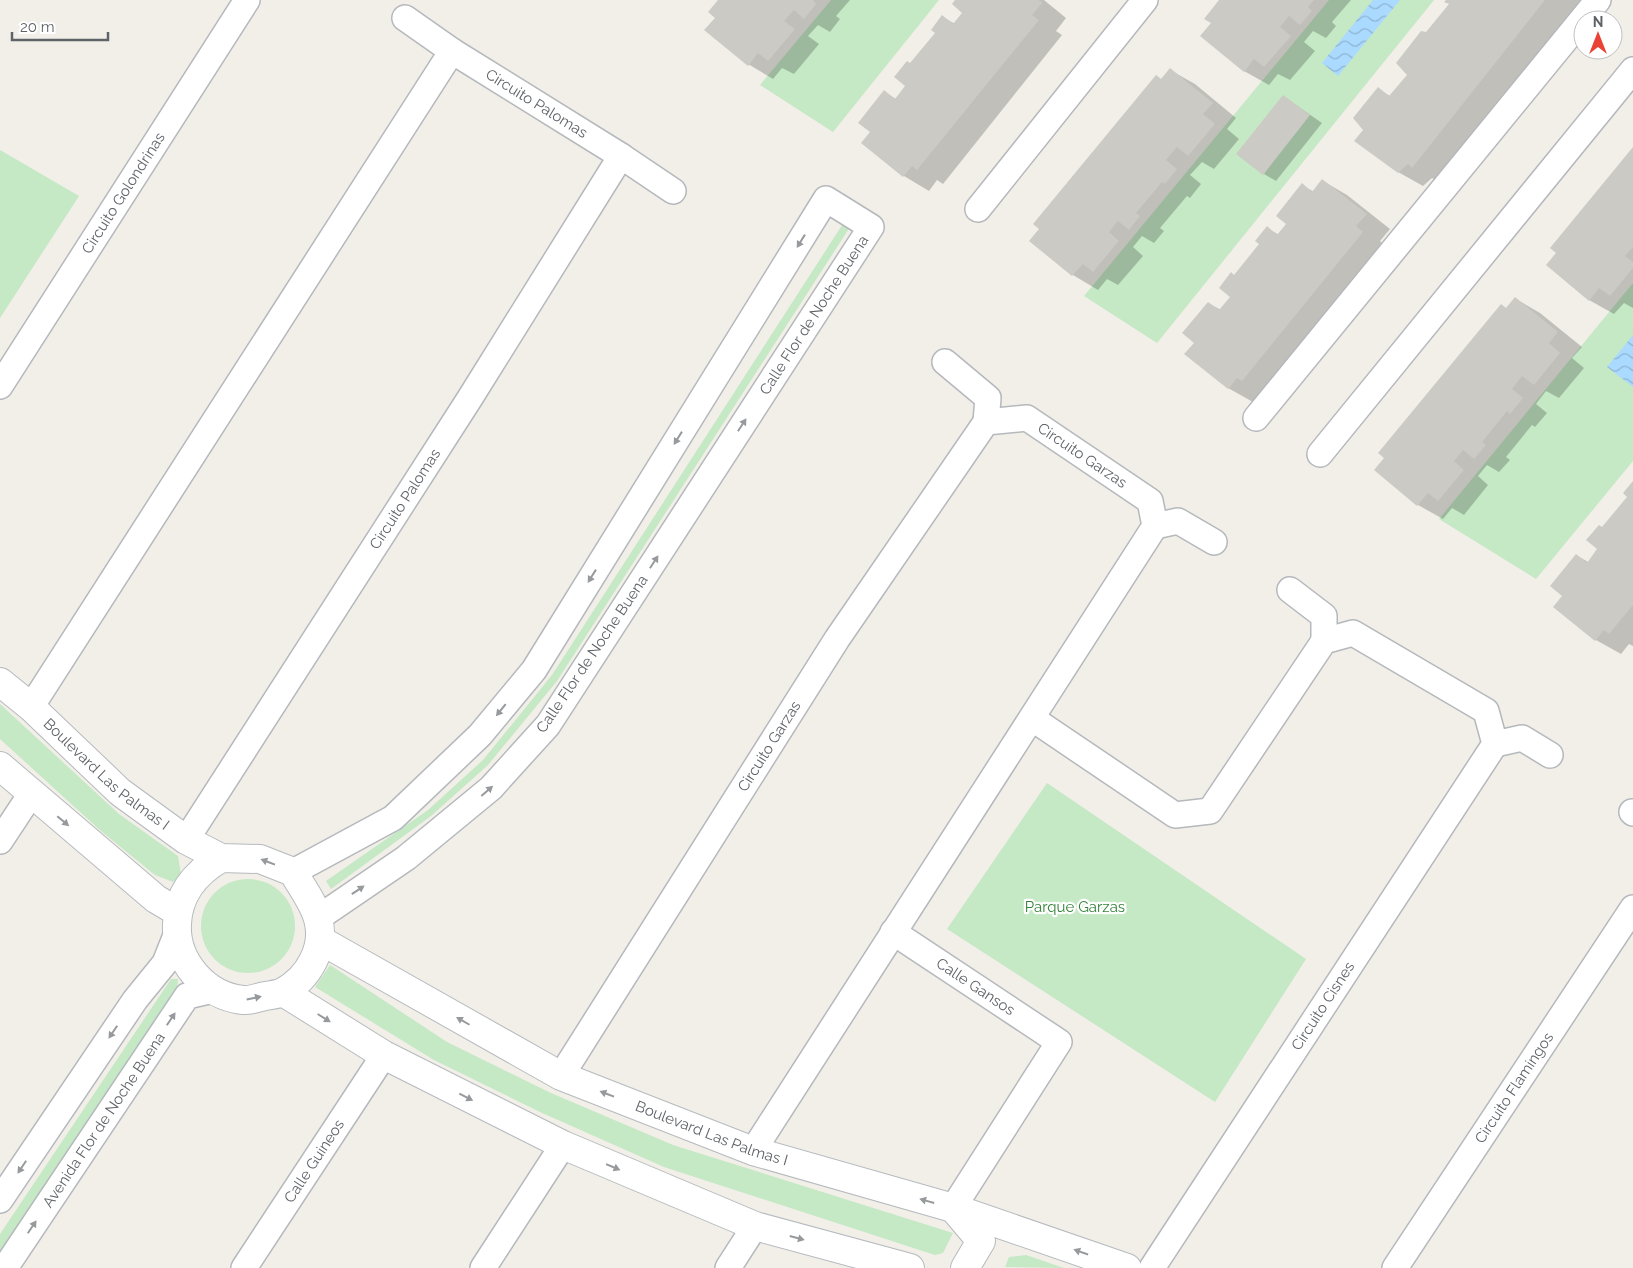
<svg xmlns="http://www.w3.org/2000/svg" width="1633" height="1268" font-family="Raleway,sans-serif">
	<defs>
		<pattern id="water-waves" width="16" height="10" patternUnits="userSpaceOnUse" patternTransform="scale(1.25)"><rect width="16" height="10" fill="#aadaff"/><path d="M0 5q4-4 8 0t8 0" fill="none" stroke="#8eb4d2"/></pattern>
	</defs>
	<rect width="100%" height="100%" fill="#f1efe8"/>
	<!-- green -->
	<g fill="#c5e8c5">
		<path d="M 831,0 L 939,0 L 833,132 L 760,85 Z"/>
		<path d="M 1329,0 L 1434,0 L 1157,343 L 1084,296 Z"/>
		<path d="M 0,150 L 79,196 L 0,318 Z"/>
		<path d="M 846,219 L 852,224 L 557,681 L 488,765 L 431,816 L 331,889 L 326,881 L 428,810 L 483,760 L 552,675 Z"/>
		<path d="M 1633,283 L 1633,461 L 1536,579 L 1439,519 Z"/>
		<path d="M 0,704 L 119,814 L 178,856 L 181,874 L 173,882 L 155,875 L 101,831 L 0,739 Z"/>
		<path d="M 1047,783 L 1306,959 L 1215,1102 L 947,929 Z"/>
		<circle cx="248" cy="926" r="47"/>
		<path d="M 330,965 L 447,1042 L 551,1093 L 673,1145 L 953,1233 L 943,1253 L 935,1255 L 664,1167 L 540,1112 L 434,1060 L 315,987 Z"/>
		<path d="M 171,979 L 178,979 L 177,991 L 0,1255 L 0,1234 Z"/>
		<path d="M 1026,1255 L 1064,1268 L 1005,1267 L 1009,1257 Z"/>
	</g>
	<!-- water -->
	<g fill="url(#water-waves)">
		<path d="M 1373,0 L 1400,0 L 1338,76 L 1322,63 Z"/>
		<path d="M 1633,335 L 1633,387 L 1607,367 Z"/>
	</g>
	<!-- shadow -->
	<g fill="#0003">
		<path d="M 720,0 L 850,0 L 836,16 L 840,19 L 830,32 L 818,25 L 808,36 L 819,44 L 794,74 L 782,68 L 773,79 L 748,64 L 716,17 Z"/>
		<path d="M 957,0 L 1044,0 L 1066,18 L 1056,31 L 1062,35 L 943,184 L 937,180 L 929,191 L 904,176 L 862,143 L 871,132 L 884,92 L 896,99 L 907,86 L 910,65 L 937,33 L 943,17 L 955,24 L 964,13 Z"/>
		<path d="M 1221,0 L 1351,0 L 1332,22 L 1336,26 L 1326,38 L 1313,31 L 1304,42 L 1315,51 L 1290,80 L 1278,74 L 1269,85 L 1244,71 L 1212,23 Z"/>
		<path d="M 1447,0 L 1581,0 L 1438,181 L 1432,178 L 1423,186 L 1398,172 L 1365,130 L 1378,89 L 1390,96 L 1409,75 L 1427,34 L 1450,4 Z"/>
		<path d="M 1170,70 L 1195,84 L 1236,118 L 1227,129 L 1239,139 L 1214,169 L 1202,162 L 1190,175 L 1201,184 L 1190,198 L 1187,196 L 1160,228 L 1164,231 L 1154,243 L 1142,236 L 1133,247 L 1143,256 L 1118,285 L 1107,279 L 1098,290 L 1073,275 L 1030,241 Z"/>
		<path d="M 1283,96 L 1322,123 L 1276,181 L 1264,174 Z"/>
		<path d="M 1633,149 L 1633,308 L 1624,303 L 1614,314 L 1589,300 Z"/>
		<path d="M 1323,181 L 1347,195 L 1390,229 L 1380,241 L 1386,247 L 1253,402 L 1228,388 L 1195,343 L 1208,303 L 1221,310 L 1231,297 L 1235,276 L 1260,244 L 1267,228 L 1279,235 L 1288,224 L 1302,185 L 1314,192 Z"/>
		<path d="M 1516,299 L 1540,313 L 1582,347 L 1572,358 L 1584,368 L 1559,398 L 1546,391 L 1536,404 L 1547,413 L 1535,427 L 1532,425 L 1506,457 L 1510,460 L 1499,472 L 1487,465 L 1478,476 L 1488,485 L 1464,515 L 1452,508 L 1443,519 L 1418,505 L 1376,470 Z"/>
		<path d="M 1633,483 L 1633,646 L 1629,644 L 1621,654 L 1596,640 L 1563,595 L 1576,555 L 1588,562 L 1599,549 L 1602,528 L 1629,496 Z"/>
	</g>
	<!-- building -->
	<g fill="#cccac5">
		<path d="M 718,0 L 813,0 L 816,4 L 804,19 L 794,10 L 784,21 L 795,29 L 768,61 L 758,53 L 748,66 L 704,30 L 715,18 L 708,12 Z"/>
		<path d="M 955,0 L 1039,0 L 1042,3 L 1032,15 L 1039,20 L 917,170 L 912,166 L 903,177 L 861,143 L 870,132 L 858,123 L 884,90 L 895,99 L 905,86 L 894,77 L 907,61 L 910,63 L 935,33 L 931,30 L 942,15 L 953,24 L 962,13 L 952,4 Z"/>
		<path d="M 1219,0 L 1314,0 L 1308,7 L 1312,11 L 1300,25 L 1289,16 L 1280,27 L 1291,36 L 1264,67 L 1254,59 L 1244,72 L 1200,36 L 1211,23 L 1204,19 Z"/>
		<path d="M 1446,0 L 1545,0 L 1412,168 L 1408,164 L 1398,173 L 1354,141 L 1363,130 L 1353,118 L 1378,87 L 1389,96 L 1407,75 L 1396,63 L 1421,31 L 1426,32 L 1449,4 L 1444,2 Z"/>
		<path d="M 1170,68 L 1213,103 L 1203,114 L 1215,124 L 1188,156 L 1177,147 L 1166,160 L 1177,169 L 1165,184 L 1162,182 L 1136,213 L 1140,216 L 1129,230 L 1118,221 L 1109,232 L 1119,241 L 1093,272 L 1083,264 L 1072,276 L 1029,241 L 1039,229 L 1033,224 L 1156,75 L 1161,79 Z"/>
		<path d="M 1283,95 L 1310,115 L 1263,175 L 1236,154 Z"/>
		<path d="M 1633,147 L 1633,247 L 1625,256 L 1633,262 L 1633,268 L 1610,296 L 1599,288 L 1589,301 L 1546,265 L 1556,253 L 1550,248 Z"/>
		<path d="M 1322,179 L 1367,214 L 1356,226 L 1363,232 L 1242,381 L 1237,378 L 1228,389 L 1184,354 L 1194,343 L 1182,333 L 1208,302 L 1219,310 L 1230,297 L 1219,288 L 1231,272 L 1234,275 L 1259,244 L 1255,241 L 1267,226 L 1277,235 L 1286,224 L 1276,216 L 1302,183 L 1312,192 Z"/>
		<path d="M 1515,297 L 1558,332 L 1549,343 L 1560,353 L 1534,385 L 1522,376 L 1512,389 L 1523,398 L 1510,414 L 1507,411 L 1482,442 L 1486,445 L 1474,459 L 1463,450 L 1454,461 L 1464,470 L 1438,501 L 1428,493 L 1417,506 L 1374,470 L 1384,458 L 1378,453 L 1501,304 L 1506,308 Z"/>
		<path d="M 1633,481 L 1633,605 L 1609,634 L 1604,630 L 1595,641 L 1553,607 L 1562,596 L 1550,586 L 1576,554 L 1587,563 L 1597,549 L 1586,540 L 1599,525 L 1602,527 L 1627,497 L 1623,493 Z"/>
	</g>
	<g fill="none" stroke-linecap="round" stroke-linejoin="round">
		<defs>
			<g id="street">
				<path d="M 405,18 L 452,51"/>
				<path d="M 621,156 L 673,191"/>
				<path d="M 978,209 L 1145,0"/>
				<path d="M 945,362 L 988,398 L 986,422"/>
				<path id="s1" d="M 0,386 L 247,0"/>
				<path d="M 1256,418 L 1598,0"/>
				<path d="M 1320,454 L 1633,70"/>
				<path d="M 1155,526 L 1178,521 L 1214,542"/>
				<path d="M 1290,590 L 1324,616 L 1324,641"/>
				<path id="s2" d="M 31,707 L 452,51 L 621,156 L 470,398 L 186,840"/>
				<path d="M 1033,719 L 1175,815 L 1210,811 L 1324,641 L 1353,633 L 1486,711 L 1495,744 L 1152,1268"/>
				<path d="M 1495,744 L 1522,738 L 1550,755"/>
				<path d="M 1632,812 L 1633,813"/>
				<path d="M 0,841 L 31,794"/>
				<path d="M 293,872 L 393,818 L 480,735 L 534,670 L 826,199 L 871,227 L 548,725 L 491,788 L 406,858 L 318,918"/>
				<path id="s3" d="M 893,932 L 1059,1042 L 953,1208"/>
				<path id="s4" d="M 561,1076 L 837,639 L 986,422 L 1027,418 L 1150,501 L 1155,526 L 753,1151"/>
				<path d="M 0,1200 L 135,1000 L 165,963 L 177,933"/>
				<path id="s5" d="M 5,1268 L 187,996 L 213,990"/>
				<path id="s6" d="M 244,1268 L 384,1055"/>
				<path d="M 483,1268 L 563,1145"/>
				<path d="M 728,1268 L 755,1226"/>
				<path id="s7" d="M 1395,1268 L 1633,908"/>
			</g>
			<g id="secondary">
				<path id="s8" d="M 0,682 L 31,707 L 120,792 L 186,840 L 221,858 L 260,859 L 293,872 C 301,886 314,903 318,919 C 326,947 309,978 283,992 C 277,995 268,995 261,997 C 256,998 248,1001 243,1000 C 205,996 175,961 177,924 C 178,894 195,873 221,858"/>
				<path d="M 0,766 L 156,899 L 178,912"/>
				<path id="s9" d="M 320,940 L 561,1076 L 753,1151 L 953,1208 L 1127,1268"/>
				<path d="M 283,992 L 384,1055 L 563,1145 L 755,1226 L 910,1268"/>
				<path d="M 954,1209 L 981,1241 L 965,1268"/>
			</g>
		</defs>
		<!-- street casing -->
		<use href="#street" stroke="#b5b8bc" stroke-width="28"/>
		<!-- secondary casing -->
		<use href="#secondary" stroke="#b6babf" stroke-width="30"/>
		<!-- street -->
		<use href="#street" stroke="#fff" stroke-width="25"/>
		<!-- secondary -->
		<use href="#secondary" stroke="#fff" stroke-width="28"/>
	</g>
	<!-- one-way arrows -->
	<defs><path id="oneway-solid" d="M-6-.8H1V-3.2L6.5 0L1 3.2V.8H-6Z" transform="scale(1.25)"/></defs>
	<g fill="#979a9d">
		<use href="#oneway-solid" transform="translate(801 241) rotate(122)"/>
		<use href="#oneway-solid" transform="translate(742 425) rotate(-57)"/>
		<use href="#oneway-solid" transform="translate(678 438) rotate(122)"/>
		<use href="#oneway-solid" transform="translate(654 562) rotate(-57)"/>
		<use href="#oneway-solid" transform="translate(592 576) rotate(122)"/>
		<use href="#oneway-solid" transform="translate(501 710) rotate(129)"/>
		<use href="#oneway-solid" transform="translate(487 791) rotate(-41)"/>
		<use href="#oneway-solid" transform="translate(63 821) rotate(40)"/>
		<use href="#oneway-solid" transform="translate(268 862) rotate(-159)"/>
		<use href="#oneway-solid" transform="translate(358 890) rotate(-34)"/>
		<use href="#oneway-solid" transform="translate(254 998) rotate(-12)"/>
		<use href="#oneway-solid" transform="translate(324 1018) rotate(32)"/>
		<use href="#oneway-solid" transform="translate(171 1019) rotate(-56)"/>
		<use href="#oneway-solid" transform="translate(463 1021) rotate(-150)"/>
		<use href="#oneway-solid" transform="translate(113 1032) rotate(124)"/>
		<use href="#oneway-solid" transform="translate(607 1094) rotate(-159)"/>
		<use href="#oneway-solid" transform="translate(466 1097) rotate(27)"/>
		<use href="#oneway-solid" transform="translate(22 1167) rotate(124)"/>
		<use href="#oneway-solid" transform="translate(613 1167) rotate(23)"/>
		<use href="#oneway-solid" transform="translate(927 1201) rotate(-164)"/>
		<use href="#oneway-solid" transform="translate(32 1227) rotate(-56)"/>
		<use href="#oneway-solid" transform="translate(797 1238) rotate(15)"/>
		<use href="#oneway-solid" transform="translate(1081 1252) rotate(-161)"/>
	</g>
	<g text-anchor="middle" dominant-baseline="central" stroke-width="4.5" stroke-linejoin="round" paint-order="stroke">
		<!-- street labels -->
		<g font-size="15" fill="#5f6368" stroke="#fff">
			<text stroke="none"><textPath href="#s2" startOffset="879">Circuito Palomas</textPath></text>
			<text stroke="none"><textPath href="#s1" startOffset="229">Circuito Golondrinas</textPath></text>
			<text transform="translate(814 315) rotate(-57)">Calle Flor de Noche Buena</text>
			<text stroke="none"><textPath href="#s4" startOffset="888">Circuito Garzas</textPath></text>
			<text transform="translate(405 499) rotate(-57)">Circuito Palomas</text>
			<text transform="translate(592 654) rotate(-56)">Calle Flor de Noche Buena</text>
			<text stroke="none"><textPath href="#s4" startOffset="390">Circuito Garzas</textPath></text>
			<text stroke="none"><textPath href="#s8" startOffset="141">Boulevard Las Palmas I</textPath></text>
			<text stroke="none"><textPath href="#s3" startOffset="99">Calle Gansos</textPath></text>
			<text transform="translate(1323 1006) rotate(-57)">Circuito Cisnes</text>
			<text stroke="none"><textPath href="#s7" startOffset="216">Circuito Flamingos</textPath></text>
			<text stroke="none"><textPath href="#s5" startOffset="178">Avenida Flor de Noche Buena</textPath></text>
			<text stroke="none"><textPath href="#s9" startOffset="438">Boulevard Las Palmas I</textPath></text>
			<text stroke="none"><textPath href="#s6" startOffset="128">Calle Guineos</textPath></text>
		</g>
		<!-- park labels -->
		<g font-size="15" fill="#348238" stroke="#fff">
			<text x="1075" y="907">Parque Garzas</text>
		</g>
	</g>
	<!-- north arrow -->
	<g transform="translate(1598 35)"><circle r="24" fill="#ffffff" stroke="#bfc1c3"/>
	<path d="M0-4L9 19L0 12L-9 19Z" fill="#ea4335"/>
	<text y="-8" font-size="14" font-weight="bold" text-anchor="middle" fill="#5f6368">N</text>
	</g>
	<!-- scale -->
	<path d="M12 32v8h96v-8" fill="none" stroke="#5f6368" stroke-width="2.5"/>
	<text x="20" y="32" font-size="15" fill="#5f6368" stroke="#ffffff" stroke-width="4" paint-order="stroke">20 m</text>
</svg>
